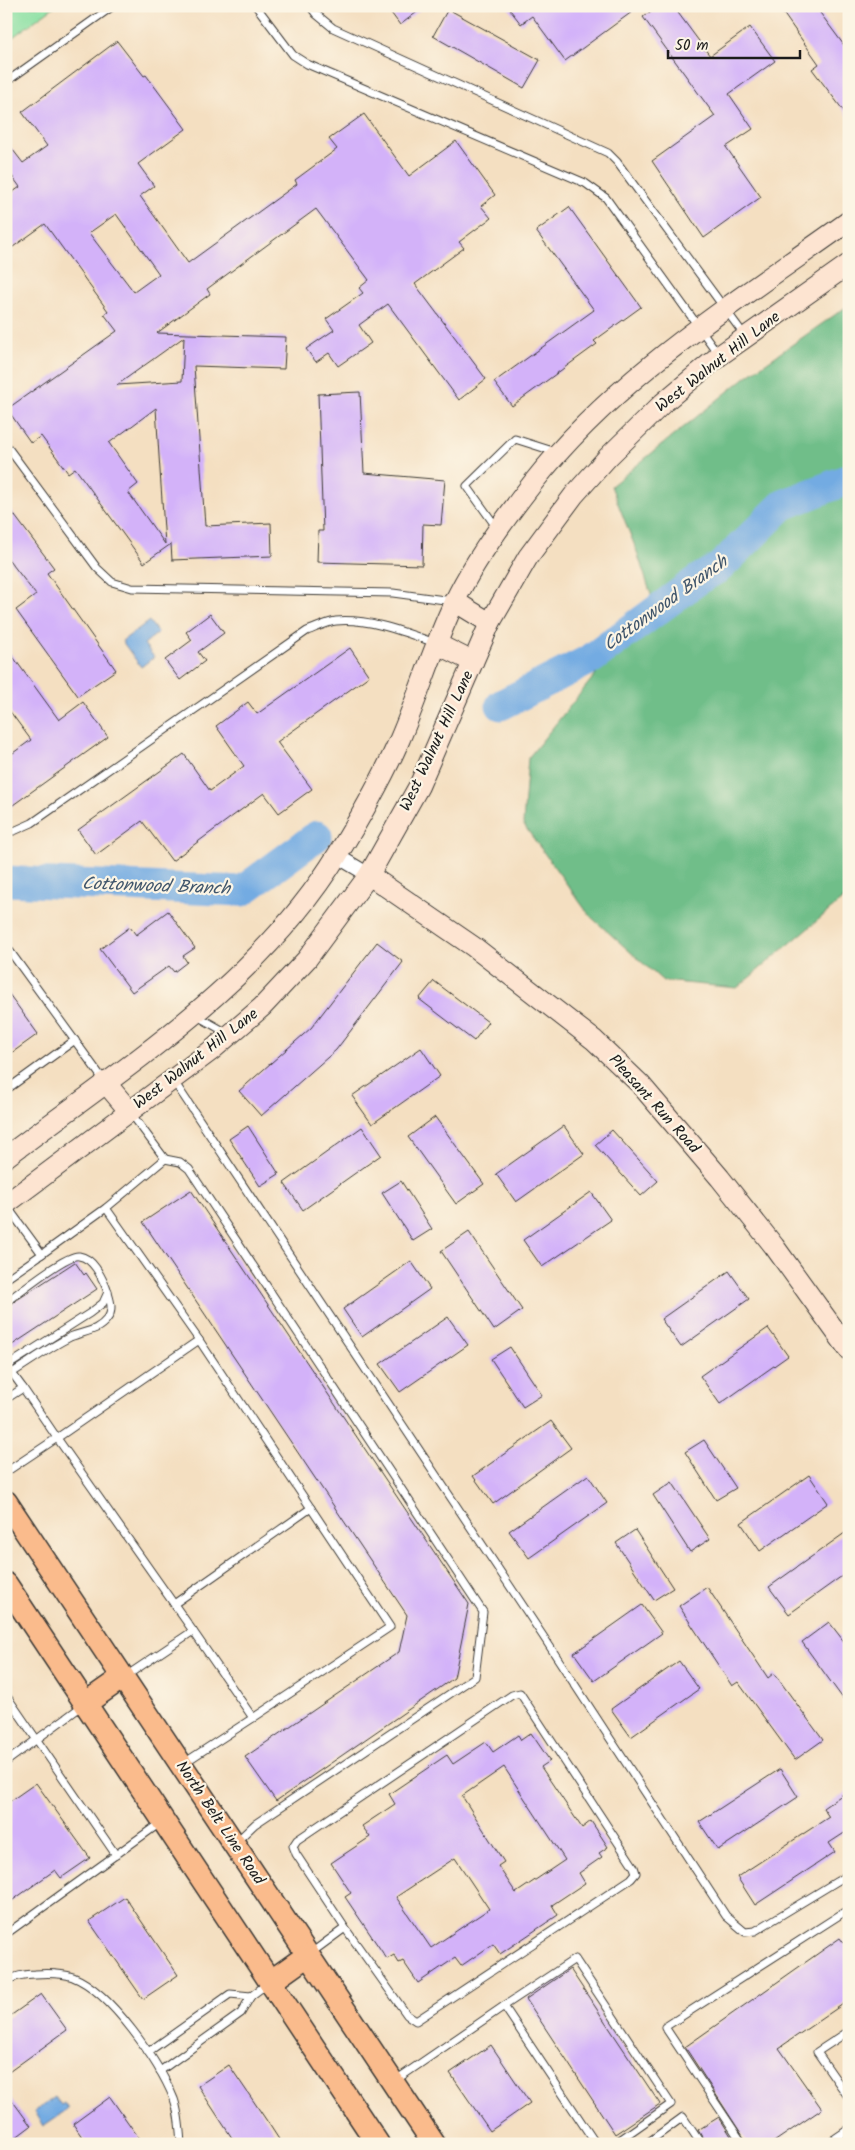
<svg xmlns="http://www.w3.org/2000/svg" width="855" height="2150" font-family="Kalam,sans-serif">
	<rect width="100%" height="100%" fill="#fcf5e5"/>
	<filter id="ink" filterUnits="userSpaceOnUse"><feTurbulence type="fractalNoise" baseFrequency=".02" numOctaves="2"/><feDisplacementMap in="SourceGraphic" scale="10" xChannelSelector="R" yChannelSelector="G"/><feConvolveMatrix kernelMatrix="1 2 1 2 8 2 1 2 1" color-interpolation-filters="sRGB"/></filter>
	<filter id="wash" filterUnits="userSpaceOnUse"><feTurbulence type="fractalNoise" baseFrequency=".0096" numOctaves="4" result="noise"/><feDisplacementMap in="SourceGraphic" scale="20" xChannelSelector="R" yChannelSelector="G"/><feGaussianBlur stdDeviation="1.12" result="paint"/><feColorMatrix in="noise" values="0 0 0 0 0 0 0 0 0 0 0 0 0 0 0 0 0 1.4 0 .05"/><feComposite in="paint" operator="in"/></filter>
	<g filter="url(#wash)">
		<rect width="100%" height="100%" fill="#f4dfc1"/>
		<!-- green -->
		<path fill="#8ae0a3" stroke="#537e60" d="M 6,6 L 55,6 L 6,42 Z"/>
		<!-- forest -->
		<path fill="#6fbe89" stroke="#466d52" d="M 849,305 L 849,894 L 737,988 L 663,981 L 590,916 L 523,824 L 528,758 L 600,669 L 656,610 L 636,549 L 611,486 L 747,376 Z"/>
		<!-- water -->
		<g fill="#73abe2" stroke="#48647f">
			<path d="M 149,621 L 158,633 L 144,644 L 154,657 L 141,667 L 122,641 Z"/>
			<path d="M 55,2097 L 61,2105 L 64,2103 L 68,2109 L 43,2126 L 34,2112 Z"/>
		</g>
		<g fill="none" stroke-linecap="round" stroke-linejoin="round">
			<!-- river -->
			<g stroke="#73abe2" stroke-width="31">
				<path d="M 501,705 L 591,659 L 699,579 L 720,567 L 783,505 L 849,479"/>
				<path d="M 6,881 L 242,891 L 317,836"/>
			</g>
		</g>
		<g id="blocks">
			<!-- building -->
			<g fill="#d3b2f9" fill-rule="evenodd">
				<path d="M 386,6 L 425,6 L 400,25 Z"/>
				<path d="M 507,6 L 640,6 L 565,61 L 532,16 L 521,24 Z"/>
				<path d="M 658,6 L 673,6 L 710,56 L 750,27 L 775,61 L 729,94 L 753,129 L 726,147 L 761,197 L 704,238 L 652,161 L 715,116 L 643,17 Z"/>
				<path d="M 778,6 L 815,6 L 849,52 L 849,118 L 812,69 L 819,64 Z"/>
				<path d="M 448,9 L 540,60 L 524,88 L 433,36 Z"/>
				<path d="M 117,41 L 144,76 L 146,75 L 186,129 L 138,164 L 154,186 L 140,196 L 188,263 L 297,184 L 295,180 L 337,149 L 329,139 L 364,114 L 409,176 L 456,141 L 495,195 L 481,206 L 491,218 L 459,242 L 464,248 L 415,284 L 486,379 L 459,400 L 388,304 L 359,325 L 371,343 L 338,366 L 329,353 L 316,362 L 306,349 L 334,330 L 326,319 L 363,293 L 359,288 L 369,280 L 316,209 L 207,289 L 210,294 L 157,333 L 286,337 L 284,369 L 194,366 L 205,526 L 271,523 L 272,556 L 172,560 L 171,544 L 144,563 L 75,468 L 68,473 L 41,436 L 31,443 L 7,409 L 117,331 L 104,314 L 108,311 L 45,224 L 6,252 L 6,197 L 20,187 L 6,168 L 6,141 L 23,163 L 47,146 L 22,112 ZM 116,214 L 159,274 L 134,292 L 89,233 ZM 184,337 L 182,381 L 117,385 ZM 156,408 L 159,456 L 165,544 L 128,492 L 138,484 L 109,443 Z"/>
				<path d="M 569,207 L 641,307 L 594,341 L 597,344 L 512,406 L 494,382 L 594,310 L 536,231 Z"/>
				<path d="M 360,392 L 364,473 L 445,480 L 441,525 L 423,524 L 422,565 L 317,562 L 318,531 L 323,531 L 318,394 Z"/>
				<path d="M 6,504 L 54,568 L 47,573 L 116,670 L 78,696 L 16,610 L 36,595 L 6,556 Z"/>
				<path d="M 210,614 L 224,633 L 198,652 L 205,661 L 180,680 L 165,660 L 192,640 L 186,632 Z"/>
				<path d="M 6,647 L 59,720 L 83,702 L 108,737 L 6,810 L 6,758 L 31,740 L 6,706 Z"/>
				<path d="M 350,648 L 369,676 L 277,742 L 312,789 L 279,813 L 264,793 L 172,861 L 142,821 L 96,855 L 78,830 L 184,754 L 210,791 L 244,766 L 216,726 L 248,702 L 257,714 Z"/>
				<path d="M 168,911 L 195,948 L 183,956 L 187,962 L 174,972 L 169,966 L 132,992 L 100,949 L 130,927 L 136,935 Z"/>
				<path d="M 377,942 L 403,962 L 336,1050 L 261,1116 L 239,1091 L 311,1028 Z"/>
				<path d="M 434,981 L 488,1022 L 474,1041 L 419,999 Z"/>
				<path d="M 6,990 L 38,1034 L 6,1057 Z"/>
				<path d="M 421,1048 L 440,1076 L 372,1124 L 352,1096 Z"/>
				<path d="M 435,1117 L 484,1184 L 456,1204 L 408,1137 Z"/>
				<path d="M 248,1126 L 279,1174 L 260,1186 L 229,1139 Z"/>
				<path d="M 564,1126 L 584,1154 L 516,1202 L 496,1174 Z"/>
				<path d="M 362,1127 L 381,1155 L 303,1210 L 284,1183 Z"/>
				<path d="M 612,1130 L 658,1181 L 641,1196 L 595,1145 Z"/>
				<path d="M 401,1181 L 432,1229 L 413,1241 L 382,1193 Z"/>
				<path d="M 191,1190 L 469,1604 L 454,1678 L 276,1801 L 245,1757 L 399,1652 L 407,1615 L 143,1222 Z"/>
				<path d="M 591,1192 L 611,1220 L 542,1267 L 523,1240 Z"/>
				<path d="M 469,1232 L 522,1310 L 494,1330 L 441,1251 Z"/>
				<path d="M 411,1261 L 430,1289 L 362,1337 L 343,1309 Z"/>
				<path d="M 75,1262 L 84,1275 L 86,1273 L 97,1289 L 6,1349 L 6,1307 Z"/>
				<path d="M 729,1271 L 749,1299 L 681,1347 L 661,1319 Z"/>
				<path d="M 448,1317 L 468,1345 L 400,1392 L 380,1364 Z"/>
				<path d="M 768,1328 L 788,1356 L 720,1404 L 700,1376 Z"/>
				<path d="M 510,1347 L 542,1395 L 523,1407 L 491,1359 Z"/>
				<path d="M 551,1421 L 571,1448 L 493,1504 L 473,1476 Z"/>
				<path d="M 704,1440 L 736,1488 L 716,1500 L 685,1452 Z"/>
				<path d="M 588,1475 L 607,1503 L 529,1558 L 509,1531 Z"/>
				<path d="M 809,1475 L 828,1503 L 760,1551 L 741,1523 Z"/>
				<path d="M 672,1482 L 710,1539 L 690,1552 L 653,1495 Z"/>
				<path d="M 635,1530 L 673,1588 L 654,1600 L 616,1543 Z"/>
				<path d="M 849,1530 L 849,1571 L 789,1614 L 769,1587 Z"/>
				<path d="M 707,1587 L 768,1678 L 774,1673 L 823,1740 L 795,1760 L 738,1682 L 732,1686 L 679,1606 Z"/>
				<path d="M 642,1605 L 662,1633 L 594,1681 L 574,1653 Z"/>
				<path d="M 829,1622 L 849,1648 L 849,1707 L 802,1642 Z"/>
				<path d="M 679,1661 L 699,1689 L 631,1737 L 611,1709 Z"/>
				<path d="M 531,1733 L 550,1761 L 541,1767 L 582,1828 L 591,1821 L 608,1847 L 599,1853 L 602,1857 L 579,1873 L 585,1883 L 552,1905 L 558,1915 L 500,1954 L 493,1944 L 461,1966 L 455,1958 L 418,1983 L 403,1961 L 399,1963 L 394,1955 L 387,1959 L 345,1897 L 351,1893 L 331,1863 L 370,1837 L 362,1826 L 395,1804 L 389,1794 L 447,1755 L 453,1764 L 486,1742 L 493,1752 L 518,1735 L 521,1740 ZM 504,1767 L 565,1860 L 516,1893 L 498,1866 L 504,1862 L 462,1796 ZM 455,1858 L 489,1909 L 431,1948 L 396,1897 Z"/>
				<path d="M 780,1769 L 798,1797 L 718,1850 L 699,1822 Z"/>
				<path d="M 36,1783 L 90,1858 L 61,1878 L 55,1870 L 6,1905 L 6,1804 Z"/>
				<path d="M 849,1790 L 849,1830 L 829,1843 L 835,1852 L 755,1905 L 737,1877 L 829,1817 L 823,1808 Z"/>
				<path d="M 125,1897 L 178,1975 L 143,1999 L 89,1921 Z"/>
				<path d="M 840,1938 L 849,1950 L 849,2000 L 779,2048 L 822,2109 L 771,2144 L 748,2144 L 685,2047 Z"/>
				<path d="M 570,1969 L 660,2104 L 615,2134 L 526,1999 Z"/>
				<path d="M 41,1994 L 67,2030 L 6,2074 L 6,2019 Z"/>
				<path d="M 491,2045 L 530,2103 L 490,2131 L 450,2073 Z"/>
				<path d="M 229,2065 L 269,2124 L 282,2144 L 236,2144 L 198,2086 Z"/>
				<path d="M 6,2092 L 31,2126 L 7,2144 L 6,2144 Z"/>
				<path d="M 110,2097 L 139,2138 L 131,2144 L 87,2144 L 73,2124 Z"/>
				<path d="M 719,2117 L 736,2144 L 706,2144 L 698,2130 Z"/>
			</g>
		</g>
	</g>
	<g filter="url(#ink)">
		<use href="#blocks" fill-opacity="0" stroke="#3c3935" stroke-width="1"/>
		<g fill="none" stroke-linecap="round" stroke-linejoin="round">
			<defs>
				<g id="lane">
					<path d="M 256,6 L 293,55 L 307,64 L 585,183 L 606,198 L 719,355"/>
					<path d="M 310,6 L 316,14 L 333,28 L 608,153 L 617,162 L 745,336"/>
					<path d="M 6,82 L 113,6"/>
					<path d="M 6,445 L 97,568 L 112,582 L 132,588 L 393,593 L 452,601"/>
					<path d="M 497,528 L 467,486 L 515,439 L 556,452"/>
					<path d="M 6,831 L 14,831 L 32,823 L 307,631 C 316,628 327,622 336,621 C 369,618 404,632 435,643"/>
					<path d="M 6,952 L 9,950 L 105,1082"/>
					<path d="M 197,1016 L 229,1034"/>
					<path d="M 173,1080 L 543,1636 L 726,1916 L 745,1932 L 755,1931 L 849,1874"/>
					<path d="M 6,1090 L 75,1040"/>
					<path d="M 165,1159 L 180,1162 L 189,1169 L 483,1612 L 475,1677 L 255,1824 L 236,1842"/>
					<path d="M 6,1205 L 42,1254 L 106,1208 L 165,1159 L 130,1112"/>
					<path d="M 106,1208 L 199,1340 L 57,1438 L 193,1631 L 126,1676"/>
					<path d="M 6,1279 L 42,1254"/>
					<path d="M 6,1302 C 18,1293 68,1253 79,1256 C 93,1258 101,1276 106,1287 C 109,1296 115,1310 107,1319 C 97,1332 84,1331 70,1337 C 50,1347 31,1361 12,1373"/>
					<path d="M 7,1366 L 90,1313 L 103,1303 L 108,1292"/>
					<path d="M 9,1369 L 23,1388"/>
					<path d="M 6,1399 L 23,1388 L 57,1438 L 6,1472"/>
					<path d="M 174,1604 L 311,1508"/>
					<path d="M 193,1631 L 253,1718 L 390,1627 L 199,1340"/>
					<path d="M 6,1695 L 116,1855"/>
					<path d="M 6,1762 L 82,1706"/>
					<path d="M 184,1763 L 253,1718"/>
					<path d="M 6,1934 L 160,1823"/>
					<path d="M 311,1953 L 345,1928 L 296,1854 L 293,1846 L 297,1840 L 512,1695 L 520,1693 L 634,1867 L 636,1873 L 631,1879 L 416,2021 L 407,2015 L 345,1928"/>
					<path d="M 6,1981 C 15,1976 25,1974 35,1974 C 48,1973 61,1973 73,1977 C 111,1992 159,2062 174,2099 C 179,2113 180,2129 181,2144"/>
					<path d="M 504,2006 L 575,1959 L 671,2104 L 614,2144"/>
					<path d="M 849,2031 L 817,2052 L 849,2098"/>
					<path d="M 148,2052 L 230,1994 L 251,1996"/>
					<path d="M 160,2071 L 241,2013 L 251,1996 L 267,1984"/>
					<path d="M 396,2080 L 504,2006 L 596,2144"/>
					<path d="M 358,2144 L 369,2136"/>
					<path d="M 646,2144 L 683,2117 L 701,2144"/>
					<path d="M 743,2144 L 665,2027 L 849,1909"/>
					<path d="M 827,2144 L 849,2129"/>
				</g>
				<path id="street" d="M 337,856 L 369,875"/>
				<g id="secondary">
					<path d="M 454,601 L 490,623"/>
					<path d="M 437,644 L 473,662"/>
					<path d="M 369,875 L 474,947 L 594,1040 L 640,1084 L 720,1178 L 774,1246 L 849,1350"/>
					<path d="M 105,1082 L 130,1112"/>
					<path d="M 6,1157 C 125,1067 259,983 338,854 C 360,818 382,780 399,741 C 419,695 433,647 454,603 C 473,562 504,520 532,484 C 617,375 738,301 849,221"/>
					<path d="M 6,1204 L 212,1050 L 262,1007 L 307,959 L 369,875 L 419,786 L 490,623 L 528,557 L 574,495 L 608,457 L 663,403 L 719,356 L 849,264"/>
				</g>
				<g id="primary">
					<path d="M 6,1502 L 434,2144"/>
					<path d="M 6,1584 L 378,2144"/>
					<path d="M 86,1703 L 123,1677"/>
					<path d="M 270,1982 L 308,1955"/>
				</g>
			</defs>
			<!-- lane casing -->
			<use href="#lane" stroke="#3c3935" stroke-width="9"/>
			<!-- street casing -->
			<use href="#street" stroke="#3c3935" stroke-width="16"/>
			<!-- secondary casing -->
			<use href="#secondary" stroke="#3c3935" stroke-width="22"/>
			<!-- primary casing -->
			<use href="#primary" stroke="#3c3935" stroke-width="25"/>
			<!-- lane -->
			<use href="#lane" stroke="#fff" stroke-width="7"/>
			<!-- street -->
			<use href="#street" stroke="#fff" stroke-width="14"/>
			<!-- secondary -->
			<use href="#secondary" stroke="#fde4d1" stroke-width="20"/>
			<!-- primary -->
			<use href="#primary" stroke="#fabb8c" stroke-width="22"/>
		</g>
	</g>
	<g text-anchor="middle" dominant-baseline="central" stroke-width="4.5" stroke-linejoin="round" paint-order="stroke">
		<!-- street labels -->
		<g font-size="16" fill="#1c1c1c" stroke="#fcf5e5">
			<text transform="translate(718 362) rotate(-38)">West Walnut Hill Lane</text>
			<text transform="translate(437 741) rotate(-65)">West Walnut Hill Lane</text>
			<text transform="translate(196 1059) rotate(-38)">West Walnut Hill Lane</text>
			<text transform="translate(654 1104) rotate(48)">Pleasant Run Road</text>
			<text transform="translate(220 1823) rotate(56)">North Belt Line Road</text>
		</g>
		<!-- water labels -->
		<g font-size="18" font-style="italic" fill="#3f556b" stroke="#fcf5e5">
			<text transform="translate(666 604) rotate(-36)">Cottonwood Branch</text>
			<text transform="translate(156 887) rotate(2)">Cottonwood Branch</text>
		</g>
	</g>
	<!-- margin -->
	<rect width="855" height="2150" fill="none" stroke="#fcf5e5" stroke-width="25"/>
	<!-- scale -->
	<path d="M668 50v8h132v-8" fill="none" stroke="#1c1c1c" stroke-width="2.5"/>
	<text x="675" y="50" font-size="15" fill="#1c1c1c" stroke="#fcf5e5" stroke-width="4" paint-order="stroke">50 m</text>
</svg>
